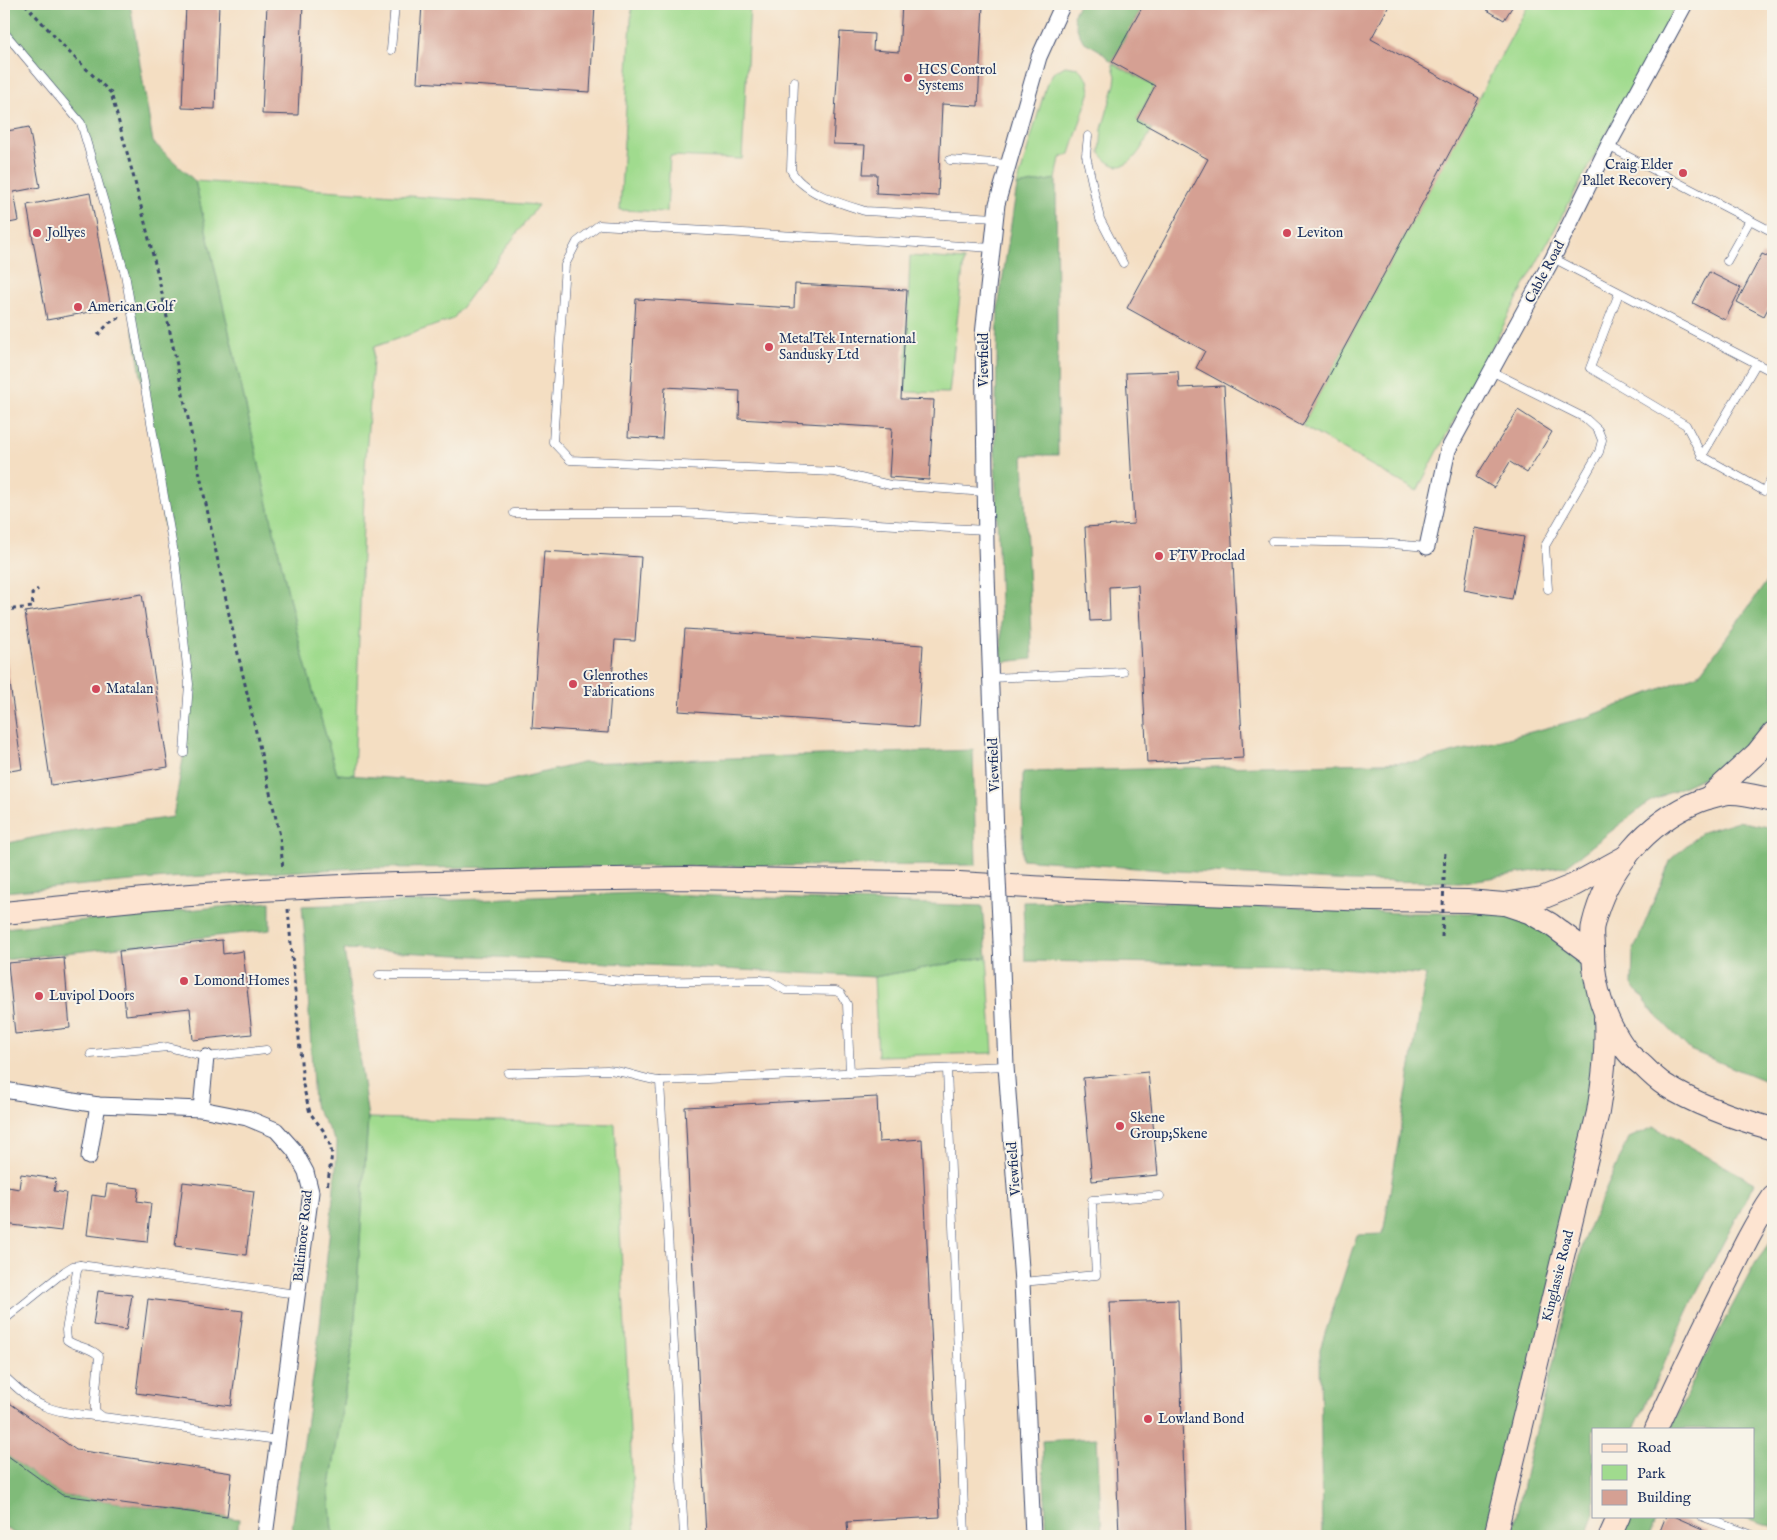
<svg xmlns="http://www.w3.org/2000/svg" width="1777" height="1540" font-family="'IM FELL English',serif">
	<rect width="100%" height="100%" fill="#f7f3e8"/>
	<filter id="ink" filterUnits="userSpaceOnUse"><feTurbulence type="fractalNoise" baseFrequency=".02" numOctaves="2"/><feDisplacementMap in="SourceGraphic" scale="10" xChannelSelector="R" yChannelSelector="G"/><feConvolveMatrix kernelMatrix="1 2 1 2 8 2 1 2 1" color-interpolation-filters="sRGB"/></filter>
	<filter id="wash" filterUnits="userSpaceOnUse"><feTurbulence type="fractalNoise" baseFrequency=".0096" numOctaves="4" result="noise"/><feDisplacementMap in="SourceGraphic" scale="20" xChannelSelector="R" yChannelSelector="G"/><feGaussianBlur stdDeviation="1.12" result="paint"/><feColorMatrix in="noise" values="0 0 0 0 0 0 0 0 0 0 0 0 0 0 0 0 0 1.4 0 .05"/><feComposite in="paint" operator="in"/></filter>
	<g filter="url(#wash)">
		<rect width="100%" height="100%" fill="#f4dec2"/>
		<!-- green -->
		<g fill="#a0db8e" stroke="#5e8576">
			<path d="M 632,4 L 750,4 L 742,159 L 670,156 L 667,212 L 620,210 Z"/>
			<path d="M 1529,4 L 1677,4 L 1523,288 L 1417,491 L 1302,426 Z"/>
			<path d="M 1112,63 L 1155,86 L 1137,120 L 1152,129 C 1141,150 1124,185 1100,153 L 1102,129 L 1115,84 L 1116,76 Z"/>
			<path d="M 1065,66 L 1078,68 L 1084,74 L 1088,80 L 1090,91 L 1070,154 L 1060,158 L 1056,179 L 1017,186 L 1046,86 L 1053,73 Z"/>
			<path d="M 195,181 L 538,205 L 453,319 L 374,347 L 365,468 L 354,775 L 337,774 L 300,646 Z"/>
			<path d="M 910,256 L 964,260 L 949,393 L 905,392 Z"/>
			<path d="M 987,957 L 993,1053 L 878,1056 L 874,977 Z"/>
			<path d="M 368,1118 L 615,1124 L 635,1536 L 338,1536 L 332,1530 L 329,1492 L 354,1334 Z"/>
		</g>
		<!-- forest -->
		<g fill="#80bb79" stroke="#4e756c">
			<path d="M 4,4 L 130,4 L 153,142 L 195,181 L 300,646 L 337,774 L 486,786 L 582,763 L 973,750 L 976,865 L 359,868 L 166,878 L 4,892 L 4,844 L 41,836 L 173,817 L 184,753 L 189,684 L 125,274 L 81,123 L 4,32 Z"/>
			<path d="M 1079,4 L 1144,4 L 1112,62 L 1099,50 L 1083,41 L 1078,31 L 1073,16 Z"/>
			<path d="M 1056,179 L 1058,455 L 1023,455 L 1032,659 L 1002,662 L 995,459 L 998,308 L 1017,186 Z"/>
			<path d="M 1773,573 L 1773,733 L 1757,753 L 1649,802 L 1566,866 L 1464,882 L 1351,881 L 1161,870 L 1022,859 L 1023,772 L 1417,762 L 1588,717 L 1701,673 Z"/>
			<path d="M 1738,821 L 1773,828 L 1773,1084 L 1690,1050 L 1655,1014 L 1632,984 L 1633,952 L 1671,859 L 1702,832 Z"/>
			<path d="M 637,893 L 982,906 L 987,957 L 874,977 L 344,949 L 368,1118 L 354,1334 L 329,1492 L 332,1530 L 338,1536 L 291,1536 L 320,1326 L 336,1167 L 337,1143 L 314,1105 L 305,939 L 302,906 Z"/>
			<path d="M 1105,901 L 1272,906 L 1400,913 L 1471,913 L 1504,904 L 1593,956 L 1607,1040 L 1495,1536 L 1322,1536 L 1320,1349 L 1357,1235 L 1383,1234 L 1426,975 L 1302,965 L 1025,961 L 1023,902 Z"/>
			<path d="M 270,902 L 270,930 L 4,960 L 4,928 Z"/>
			<path d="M 1654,1127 L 1755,1183 L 1695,1296 L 1634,1429 L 1593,1429 L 1594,1516 L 1586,1536 L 1512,1536 L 1526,1471 L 1585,1236 L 1629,1138 Z"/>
			<path d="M 1773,1239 L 1773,1527 L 1740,1516 L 1753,1516 L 1753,1429 L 1671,1429 L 1700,1366 L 1756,1262 Z"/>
			<path d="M 1097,1438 L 1102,1536 L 1047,1536 L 1042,1441 Z"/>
			<path d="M 4,1453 L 62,1495 L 239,1519 L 237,1536 L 18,1536 L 4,1527 Z"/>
			<path d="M 1632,1516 L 1657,1516 L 1649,1536 L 1623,1536 Z"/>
		</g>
		<g id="blocks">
			<!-- building -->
			<g fill="#d5a093">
				<path d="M 186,4 L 219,4 L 215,109 L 182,108 Z"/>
				<path d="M 267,4 L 303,4 L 298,115 L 262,114 Z"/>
				<path d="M 422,4 L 595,4 L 590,92 L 417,82 Z"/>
				<path d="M 902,4 L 983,4 L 978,106 L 942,104 L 938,196 L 876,193 L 877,174 L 863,174 L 865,145 L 833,144 L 840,32 L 874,34 L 873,50 L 899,52 Z"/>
				<path d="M 1144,4 L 1390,4 L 1371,39 L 1479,98 L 1302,426 L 1196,368 L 1205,351 L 1127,308 L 1208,159 L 1137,120 L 1155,86 L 1112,62 Z"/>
				<path d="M 1491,4 L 1514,4 L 1504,20 L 1487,10 Z"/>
				<path d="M 4,118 L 7,131 L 29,127 L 40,187 L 14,192 L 19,221 L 4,224 Z"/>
				<path d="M 90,193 L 111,308 L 47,320 L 27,205 Z"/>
				<path d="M 1762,254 L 1773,259 L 1773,299 L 1764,316 L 1737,302 Z"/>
				<path d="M 1709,272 L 1741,288 L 1725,320 L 1693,303 Z"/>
				<path d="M 795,284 L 907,290 L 901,399 L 934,400 L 929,480 L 889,477 L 892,428 L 739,419 L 740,391 L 665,387 L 662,439 L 628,437 L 636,299 L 794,308 Z"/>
				<path d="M 1178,371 L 1179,388 L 1224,386 L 1243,758 L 1147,763 L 1138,585 L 1109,587 L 1110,620 L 1090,621 L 1085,527 L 1134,524 L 1126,373 Z"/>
				<path d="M 1518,410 L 1552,432 L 1527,473 L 1510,462 L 1494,488 L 1476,477 Z"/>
				<path d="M 1475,528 L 1524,537 L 1512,599 L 1464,590 Z"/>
				<path d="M 544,551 L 641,557 L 635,641 L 615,640 L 608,733 L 532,728 Z"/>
				<path d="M 142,594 L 168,767 L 51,785 L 25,612 Z"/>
				<path d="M 685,629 L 923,645 L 918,727 L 679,711 Z"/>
				<path d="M 4,641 L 22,769 L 4,772 Z"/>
				<path d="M 222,940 L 223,954 L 243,951 L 252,1034 L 193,1040 L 190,1008 L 126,1015 L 119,951 Z"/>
				<path d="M 64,958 L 70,1028 L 15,1034 L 8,963 Z"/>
				<path d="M 1148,1072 L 1158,1175 L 1092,1181 L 1083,1078 Z"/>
				<path d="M 877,1097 L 879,1142 L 922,1139 L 940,1517 L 847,1522 L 848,1536 L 706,1536 L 685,1107 Z"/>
				<path d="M 21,1174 L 56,1179 L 54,1191 L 66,1193 L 61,1231 L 4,1224 L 8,1187 L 19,1189 Z"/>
				<path d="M 183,1182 L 254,1191 L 246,1255 L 175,1246 Z"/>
				<path d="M 107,1184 L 139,1188 L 137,1201 L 151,1203 L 147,1242 L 87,1235 L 92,1195 L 105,1197 Z"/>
				<path d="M 98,1291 L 132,1295 L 126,1330 L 93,1325 Z"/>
				<path d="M 148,1299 L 243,1311 L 231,1406 L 136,1393 Z"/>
				<path d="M 1178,1300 L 1186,1536 L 1119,1536 L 1110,1302 Z"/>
				<path d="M 4,1399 L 76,1450 L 232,1473 L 227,1517 L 62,1495 L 4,1453 Z"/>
				<path d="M 1666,1516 L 1673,1516 L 1707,1531 L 1705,1536 L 1658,1536 Z"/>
			</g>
		</g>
	</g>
	<g filter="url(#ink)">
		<use href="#blocks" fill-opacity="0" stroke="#3c496d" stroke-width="1"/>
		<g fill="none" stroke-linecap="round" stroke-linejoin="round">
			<defs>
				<g id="service">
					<path d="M 4,32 L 81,123 L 125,274 L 175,559 L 189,684 L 184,753"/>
					<path d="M 391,50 L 395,4"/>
					<path d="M 794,81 L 791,170 C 802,193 842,204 865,211 L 996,218"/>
					<path d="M 1088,136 L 1086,155 L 1100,219 L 1123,263"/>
					<path d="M 1608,146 L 1773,232"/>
					<path d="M 950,160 L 1009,164"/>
					<path d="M 1553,258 L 1773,372"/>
					<path d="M 1727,261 L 1750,220"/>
					<path d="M 1619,293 L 1590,368 L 1686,425 L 1702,456 L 1764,491 L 1773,476"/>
					<path d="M 1491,371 L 1585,418 L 1598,430 L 1602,440 L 1599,452 L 1545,546 L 1548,589"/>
					<path d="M 1702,456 L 1756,364"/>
					<path d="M 985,492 L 890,485 L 835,472 L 570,460 L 553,442 L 565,265 L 577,242 L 599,225 L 902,242 L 992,248"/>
					<path d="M 514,513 L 681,513 L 986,530"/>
					<path d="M 1272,541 L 1381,543 L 1427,547"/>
					<path d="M 991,678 L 1123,672"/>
					<path d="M 379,975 L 566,976 L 634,982 L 760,980 L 770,981 L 785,990 L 836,991 L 841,994 L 847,1004 L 850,1073"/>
					<path d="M 91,1054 L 168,1047 L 206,1057 L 266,1050"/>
					<path d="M 947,1069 L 965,1536"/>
					<path d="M 508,1073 L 607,1070 C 626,1071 642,1079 660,1081 L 1006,1066"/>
					<path d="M 660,1081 L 684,1536"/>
					<path d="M 1022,1282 L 1096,1275 L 1092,1200 L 1160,1196"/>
					<path d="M 4,1320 L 65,1271 L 73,1266 L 80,1265"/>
					<path d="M 4,1376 C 16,1387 29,1400 44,1406 C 62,1414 83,1414 101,1417"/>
					<path d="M 278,1440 L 103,1417 L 95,1411 L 95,1402 L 99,1356 C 90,1346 77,1348 67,1340 L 66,1330 L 77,1271 L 80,1265 L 297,1294"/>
					<path d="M 1701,1516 L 1755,1536"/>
				</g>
				<g id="minor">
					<path d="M 1427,547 L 1448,450 L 1553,258 L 1608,146 L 1685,4"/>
					<path d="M 996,835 L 986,545 L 983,335 L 997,204 L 1039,57 L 1063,4"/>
					<path d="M 1001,943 L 1006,1066 L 1022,1282 L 1033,1536"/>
					<path d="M 4,1090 L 98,1105 L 201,1109 L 247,1118 L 276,1130 L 294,1150 L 306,1172 L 311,1192 L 265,1536"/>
					<path d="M 201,1109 L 206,1057"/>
					<path d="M 89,1157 L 98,1105"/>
				</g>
				<g id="secondary">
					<path d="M 1708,798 L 1757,753 L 1773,733"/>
					<path d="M 1773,800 C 1759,797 1743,792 1728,793 C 1719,794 1708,798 1699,801 C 1647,822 1606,870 1593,925 C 1591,932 1593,941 1593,948 C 1593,985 1604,1020 1626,1050 C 1630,1056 1637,1061 1642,1065 C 1649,1072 1657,1080 1665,1085 C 1698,1106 1737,1119 1773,1129"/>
					<path d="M 1505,904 L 1529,912 L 1550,924 L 1593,956"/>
					<path d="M 4,913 L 164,897 L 260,890 L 363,885 L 546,880 L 684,878 L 959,883 L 1066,889 L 1372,900 L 1467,901 L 1504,904 L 1542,898 L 1574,885 L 1627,856"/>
					<path d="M 1656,1429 C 1679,1379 1702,1330 1727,1281 C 1741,1252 1755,1223 1773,1197"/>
					<path d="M 1495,1536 L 1598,1112 C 1603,1080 1607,1050 1605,1018"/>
					<path d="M 1610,1536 L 1619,1516"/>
				</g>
			</defs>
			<!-- service casing -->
			<use href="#service" stroke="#3c496d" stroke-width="9"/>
			<!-- minor casing -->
			<use href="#minor" stroke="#3c496d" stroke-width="17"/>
			<!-- secondary casing -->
			<use href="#secondary" stroke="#3c496d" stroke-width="24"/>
			<!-- path -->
			<g stroke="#3c496d" stroke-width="3" stroke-dasharray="4 4" stroke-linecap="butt">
				<path d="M 25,4 L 68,51 L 111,93 L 135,182 L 160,284 L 230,619 L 280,836 L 283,870"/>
				<path d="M 144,311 L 165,308"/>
				<path d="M 98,335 L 109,323 L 121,317"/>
				<path d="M 4,610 L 33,607 L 32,594 L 38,589"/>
				<path d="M 288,909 L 303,1085 L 310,1113 L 323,1130 L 330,1145 L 332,1154 L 327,1188"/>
				<path d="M 4,1535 L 6,1536"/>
			</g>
			<!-- service -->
			<use href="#service" stroke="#fff" stroke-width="8"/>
			<!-- minor -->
			<use href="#minor" stroke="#fff" stroke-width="15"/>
			<!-- secondary -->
			<use href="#secondary" stroke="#fde4d1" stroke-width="22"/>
			<defs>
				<path id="minor-bridge" d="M 996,835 L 1001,943"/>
			</defs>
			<!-- minor-bridge casing -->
			<use href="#minor-bridge" stroke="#3c496d" stroke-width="17" stroke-linecap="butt"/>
			<!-- path-bridge -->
			<path stroke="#3c496d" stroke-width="3" stroke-dasharray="4 4" stroke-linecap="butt" d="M 1442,937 L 1445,850"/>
			<!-- minor-bridge -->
			<use href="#minor-bridge" stroke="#fff" stroke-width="15"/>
		</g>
	</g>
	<!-- markers -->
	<g fill="#d1495b" stroke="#f7f3e8" stroke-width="2">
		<circle cx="908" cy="78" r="5"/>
		<circle cx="1683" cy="173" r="5"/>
		<circle cx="37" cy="233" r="5"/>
		<circle cx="1287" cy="233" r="5"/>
		<circle cx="78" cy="307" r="5"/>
		<circle cx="769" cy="347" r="5"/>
		<circle cx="1159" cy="556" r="5"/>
		<circle cx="573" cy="684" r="5"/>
		<circle cx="96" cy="689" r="5"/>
		<circle cx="184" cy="981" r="5"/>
		<circle cx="39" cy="996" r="5"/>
		<circle cx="1120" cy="1126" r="5"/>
		<circle cx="1148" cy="1419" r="5"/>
	</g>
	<g text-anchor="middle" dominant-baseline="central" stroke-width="4" stroke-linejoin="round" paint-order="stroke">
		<!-- poi labels -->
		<g font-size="14" fill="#1b2f5e" stroke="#f7f3e8" text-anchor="start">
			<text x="918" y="70">HCS Control<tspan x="918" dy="16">Systems</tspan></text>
			<text x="1673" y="165" text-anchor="end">Craig Elder<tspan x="1673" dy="16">Pallet Recovery</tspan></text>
			<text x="47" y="233">Jollyes</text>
			<text x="1297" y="233">Leviton</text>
			<text x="88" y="307">American Golf</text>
			<text x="779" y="339">MetalTek International<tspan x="779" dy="16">Sandusky Ltd</tspan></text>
			<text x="1169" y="556">FTV Proclad</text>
			<text x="583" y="676">Glenrothes<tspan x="583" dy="16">Fabrications</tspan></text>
			<text x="106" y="689">Matalan</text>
			<text x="194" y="981">Lomond Homes</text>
			<text x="49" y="996">Luvipol Doors</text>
			<text x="1130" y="1118">Skene<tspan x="1130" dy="16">Group;Skene</tspan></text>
			<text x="1158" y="1419">Lowland Bond</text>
		</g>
		<!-- street labels -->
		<g font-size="14" fill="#1b2f5e" stroke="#f7f3e8">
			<text transform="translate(1545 272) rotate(-62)">Cable Road</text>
			<text transform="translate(984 360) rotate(-90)">Viewfield</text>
			<text transform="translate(994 765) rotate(-92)">Viewfield</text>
			<text transform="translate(1014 1169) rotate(-94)">Viewfield</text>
			<text transform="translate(303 1236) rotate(-84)">Baltimore Road</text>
			<text transform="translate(1558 1276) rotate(-76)">Kinglassie Road</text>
		</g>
	</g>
	<!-- margin -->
	<rect width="1777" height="1540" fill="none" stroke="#f7f3e8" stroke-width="20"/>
	<!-- legend -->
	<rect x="1592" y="1428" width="162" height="90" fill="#f7f3e8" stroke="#9fa5b1"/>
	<rect x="1602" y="1444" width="25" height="8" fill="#fde4d1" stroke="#9fa5b1"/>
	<text x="1637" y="1452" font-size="15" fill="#1b2f5e">Road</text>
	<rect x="1602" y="1465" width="25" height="15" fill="#a0db8e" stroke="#9fa5b1"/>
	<text x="1637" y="1478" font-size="15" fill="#1b2f5e">Park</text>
	<rect x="1602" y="1490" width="25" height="15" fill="#d5a093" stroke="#9fa5b1"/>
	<text x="1637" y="1502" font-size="15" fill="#1b2f5e">Building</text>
</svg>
